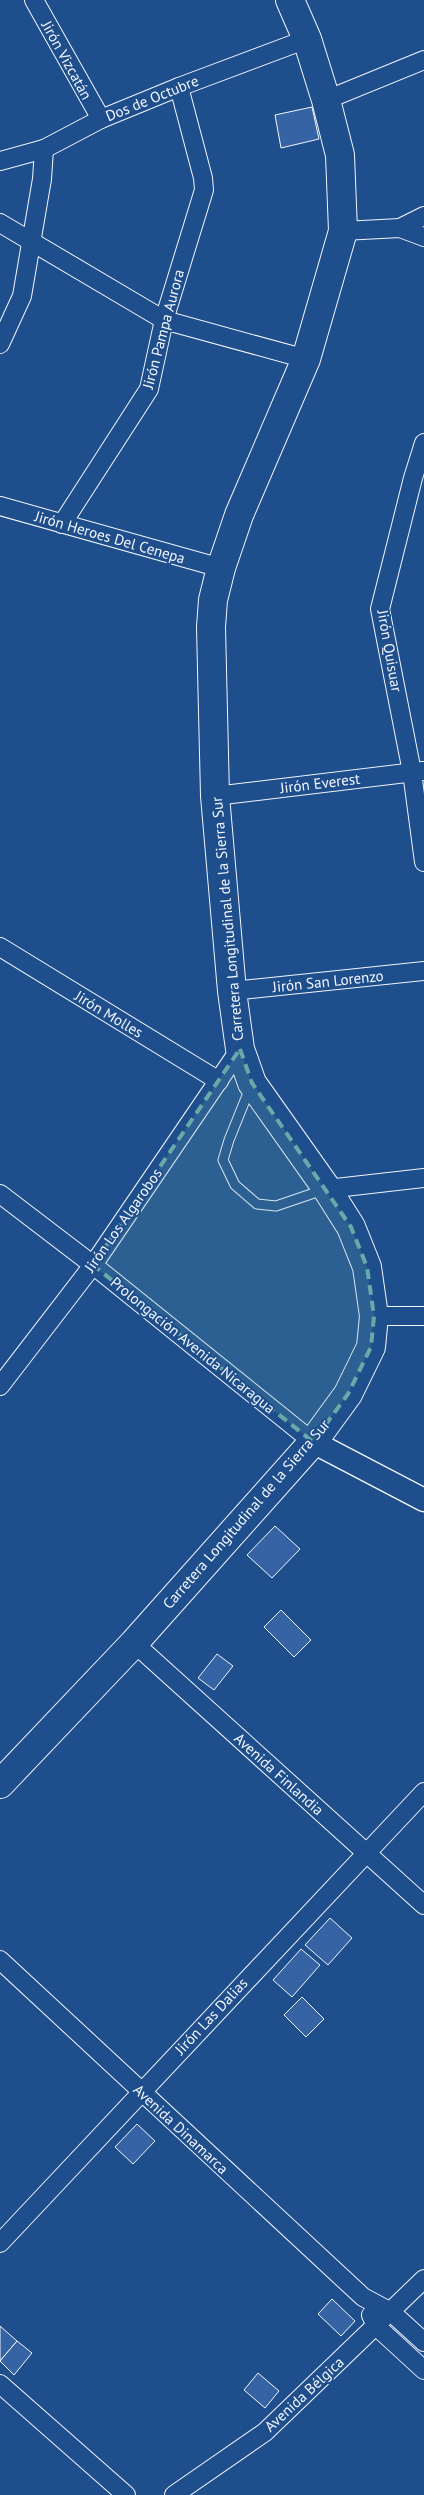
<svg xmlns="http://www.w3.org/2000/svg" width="424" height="2495" font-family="'PT Sans',sans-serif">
	<rect width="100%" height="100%" fill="#1f4e8c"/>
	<!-- building -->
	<g fill="#3563a3" stroke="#f2f6ff">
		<path d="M 312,107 L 319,139 L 281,148 L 275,115 Z"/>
		<path d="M 275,1526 L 300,1549 L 272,1578 L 247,1555 Z"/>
		<path d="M 281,1610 L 311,1640 L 294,1657 L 264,1627 Z"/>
		<path d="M 217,1654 L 233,1666 L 214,1690 L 198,1678 Z"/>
		<path d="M 330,1918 L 352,1938 L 328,1965 L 305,1945 Z"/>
		<path d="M 301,1949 L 320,1965 L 292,1997 L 273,1980 Z"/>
		<path d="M 302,1997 L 324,2019 L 306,2037 L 284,2015 Z"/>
		<path d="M 137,2124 L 155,2141 L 133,2164 L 115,2147 Z"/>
		<path d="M 332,2299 L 355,2321 L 341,2336 L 318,2314 Z"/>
		<path d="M 0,2326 L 17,2341 L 0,2361 Z"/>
		<path d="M 17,2341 L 32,2353 L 14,2375 L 0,2361 Z"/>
		<path d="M 258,2373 L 279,2391 L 265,2408 L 244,2390 Z"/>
	</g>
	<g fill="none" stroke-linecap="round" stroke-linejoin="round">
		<defs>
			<path id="service" d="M 250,1088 L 229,1140 L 223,1160 L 235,1185 L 257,1204 L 276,1206 L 323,1190"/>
			<g id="minor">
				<path d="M 34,0 L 101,119"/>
				<path d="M 326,100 L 424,60"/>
				<path d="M 0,161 L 44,149 L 101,119 L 179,87 L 307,39"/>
				<path d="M 0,223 L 164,320 L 306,359"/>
				<path d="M 400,228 L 424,216"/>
				<path d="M 343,231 L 400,228 L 424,237"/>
				<path d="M 0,344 L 22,296 L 42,179 L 44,149"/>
				<path d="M 424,443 L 413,478 L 380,609 L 412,772 L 424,862"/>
				<path d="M 0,506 L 221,568"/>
				<path d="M 62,524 L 149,389 L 164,320 L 204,190 L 203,178 L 179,87"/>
				<path d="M 215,796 L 423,771"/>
				<path d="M 0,947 L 219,1081"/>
				<path d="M 232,991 L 424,971"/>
				<path d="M 327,1189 L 424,1178"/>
				<path d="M 0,1194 L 93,1265 L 313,1442"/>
				<path d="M 374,1316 L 424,1316"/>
				<path d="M 0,1386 L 93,1265 L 240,1049"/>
				<path d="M 134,1643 L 424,1905"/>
				<path d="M 0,1960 L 363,2297 L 391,2312 L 424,2342"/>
				<path d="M 0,2243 L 424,1792"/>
				<path d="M 371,2315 L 376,2326 L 424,2370"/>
				<path d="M 0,2384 L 126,2495"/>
				<path d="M 174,2495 L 265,2432 L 424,2279"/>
			</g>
			<path id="tertiary" d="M 313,1442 L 424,1500"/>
			<path id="trunk" d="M 0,1784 L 134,1643 L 313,1442 L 348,1394 L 371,1347 L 374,1316 L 367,1267 L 351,1227 L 327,1189 L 252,1083 L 240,1049 L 232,991 L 215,796 L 211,627 L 213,600 L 221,568 L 239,515 L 306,359 L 343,231 L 340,155 L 326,100 L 307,39 L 290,0"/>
		</defs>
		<!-- service casing -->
		<use href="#service" stroke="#f2f6ff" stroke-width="11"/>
		<!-- minor casing -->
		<use href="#minor" stroke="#f2f6ff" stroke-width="20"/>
		<!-- tertiary casing -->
		<use href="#tertiary" stroke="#f2f6ff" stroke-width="25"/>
		<!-- trunk casing -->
		<use href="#trunk" stroke="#f2f6ff" stroke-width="30"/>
		<!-- service -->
		<use href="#service" stroke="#1f4e8c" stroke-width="9"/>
		<!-- minor -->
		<use href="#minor" stroke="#1f4e8c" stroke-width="18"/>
		<!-- tertiary -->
		<use href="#tertiary" stroke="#1f4e8c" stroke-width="22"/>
		<!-- trunk -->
		<use href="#trunk" stroke="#1f4e8c" stroke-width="28"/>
	</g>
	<!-- marked area -->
	<path fill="#6aa9a8" fill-opacity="0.2" stroke="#6aa9a8" stroke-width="4" stroke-dasharray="10 6" stroke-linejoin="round" d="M 240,1049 L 252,1083 L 351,1227 L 367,1267 L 374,1316 L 371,1347 L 348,1394 L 313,1442 L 93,1265 Z"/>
	<g text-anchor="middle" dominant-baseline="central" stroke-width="4" stroke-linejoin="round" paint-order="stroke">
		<!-- street labels -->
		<g font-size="15" fill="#f2f6ff" stroke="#1f4e8c">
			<text transform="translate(67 60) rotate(61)">Jirón Vizcatán</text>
			<text transform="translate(152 98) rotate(-22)">Dos de Octubre</text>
			<text transform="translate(163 329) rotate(-75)">Jirón Pampa Aurora</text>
			<text transform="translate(110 537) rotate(16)">Jirón Heroes Del Cenepa</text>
			<text transform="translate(390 651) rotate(80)">Jirón Quisuar</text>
			<text transform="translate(320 783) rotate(-7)">Jirón Everest</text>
			<text transform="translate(227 919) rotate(-95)">Carretera Longitudinal de la Sierra Sur</text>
			<text transform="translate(328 981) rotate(-6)">Jirón San Lorenzo</text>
			<text transform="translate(109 1014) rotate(31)">Jirón Molles</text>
			<text transform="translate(123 1220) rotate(-55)">Jirón Los Algarobos</text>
			<text transform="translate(193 1345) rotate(39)">Prolongación Avenida Nicaragua</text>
			<text transform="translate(246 1514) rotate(-49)">Carretera Longitudinal de la Sierra Sur</text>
			<text transform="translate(279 1774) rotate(42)">Avenida Finlandia</text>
			<text transform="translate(211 2016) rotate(-47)">Jirón Las Dalias</text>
			<text transform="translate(181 2129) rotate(43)">Avenida Dinamarca</text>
			<text transform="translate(304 2394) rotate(-43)">Avenida Bélgica</text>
		</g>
	</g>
</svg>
